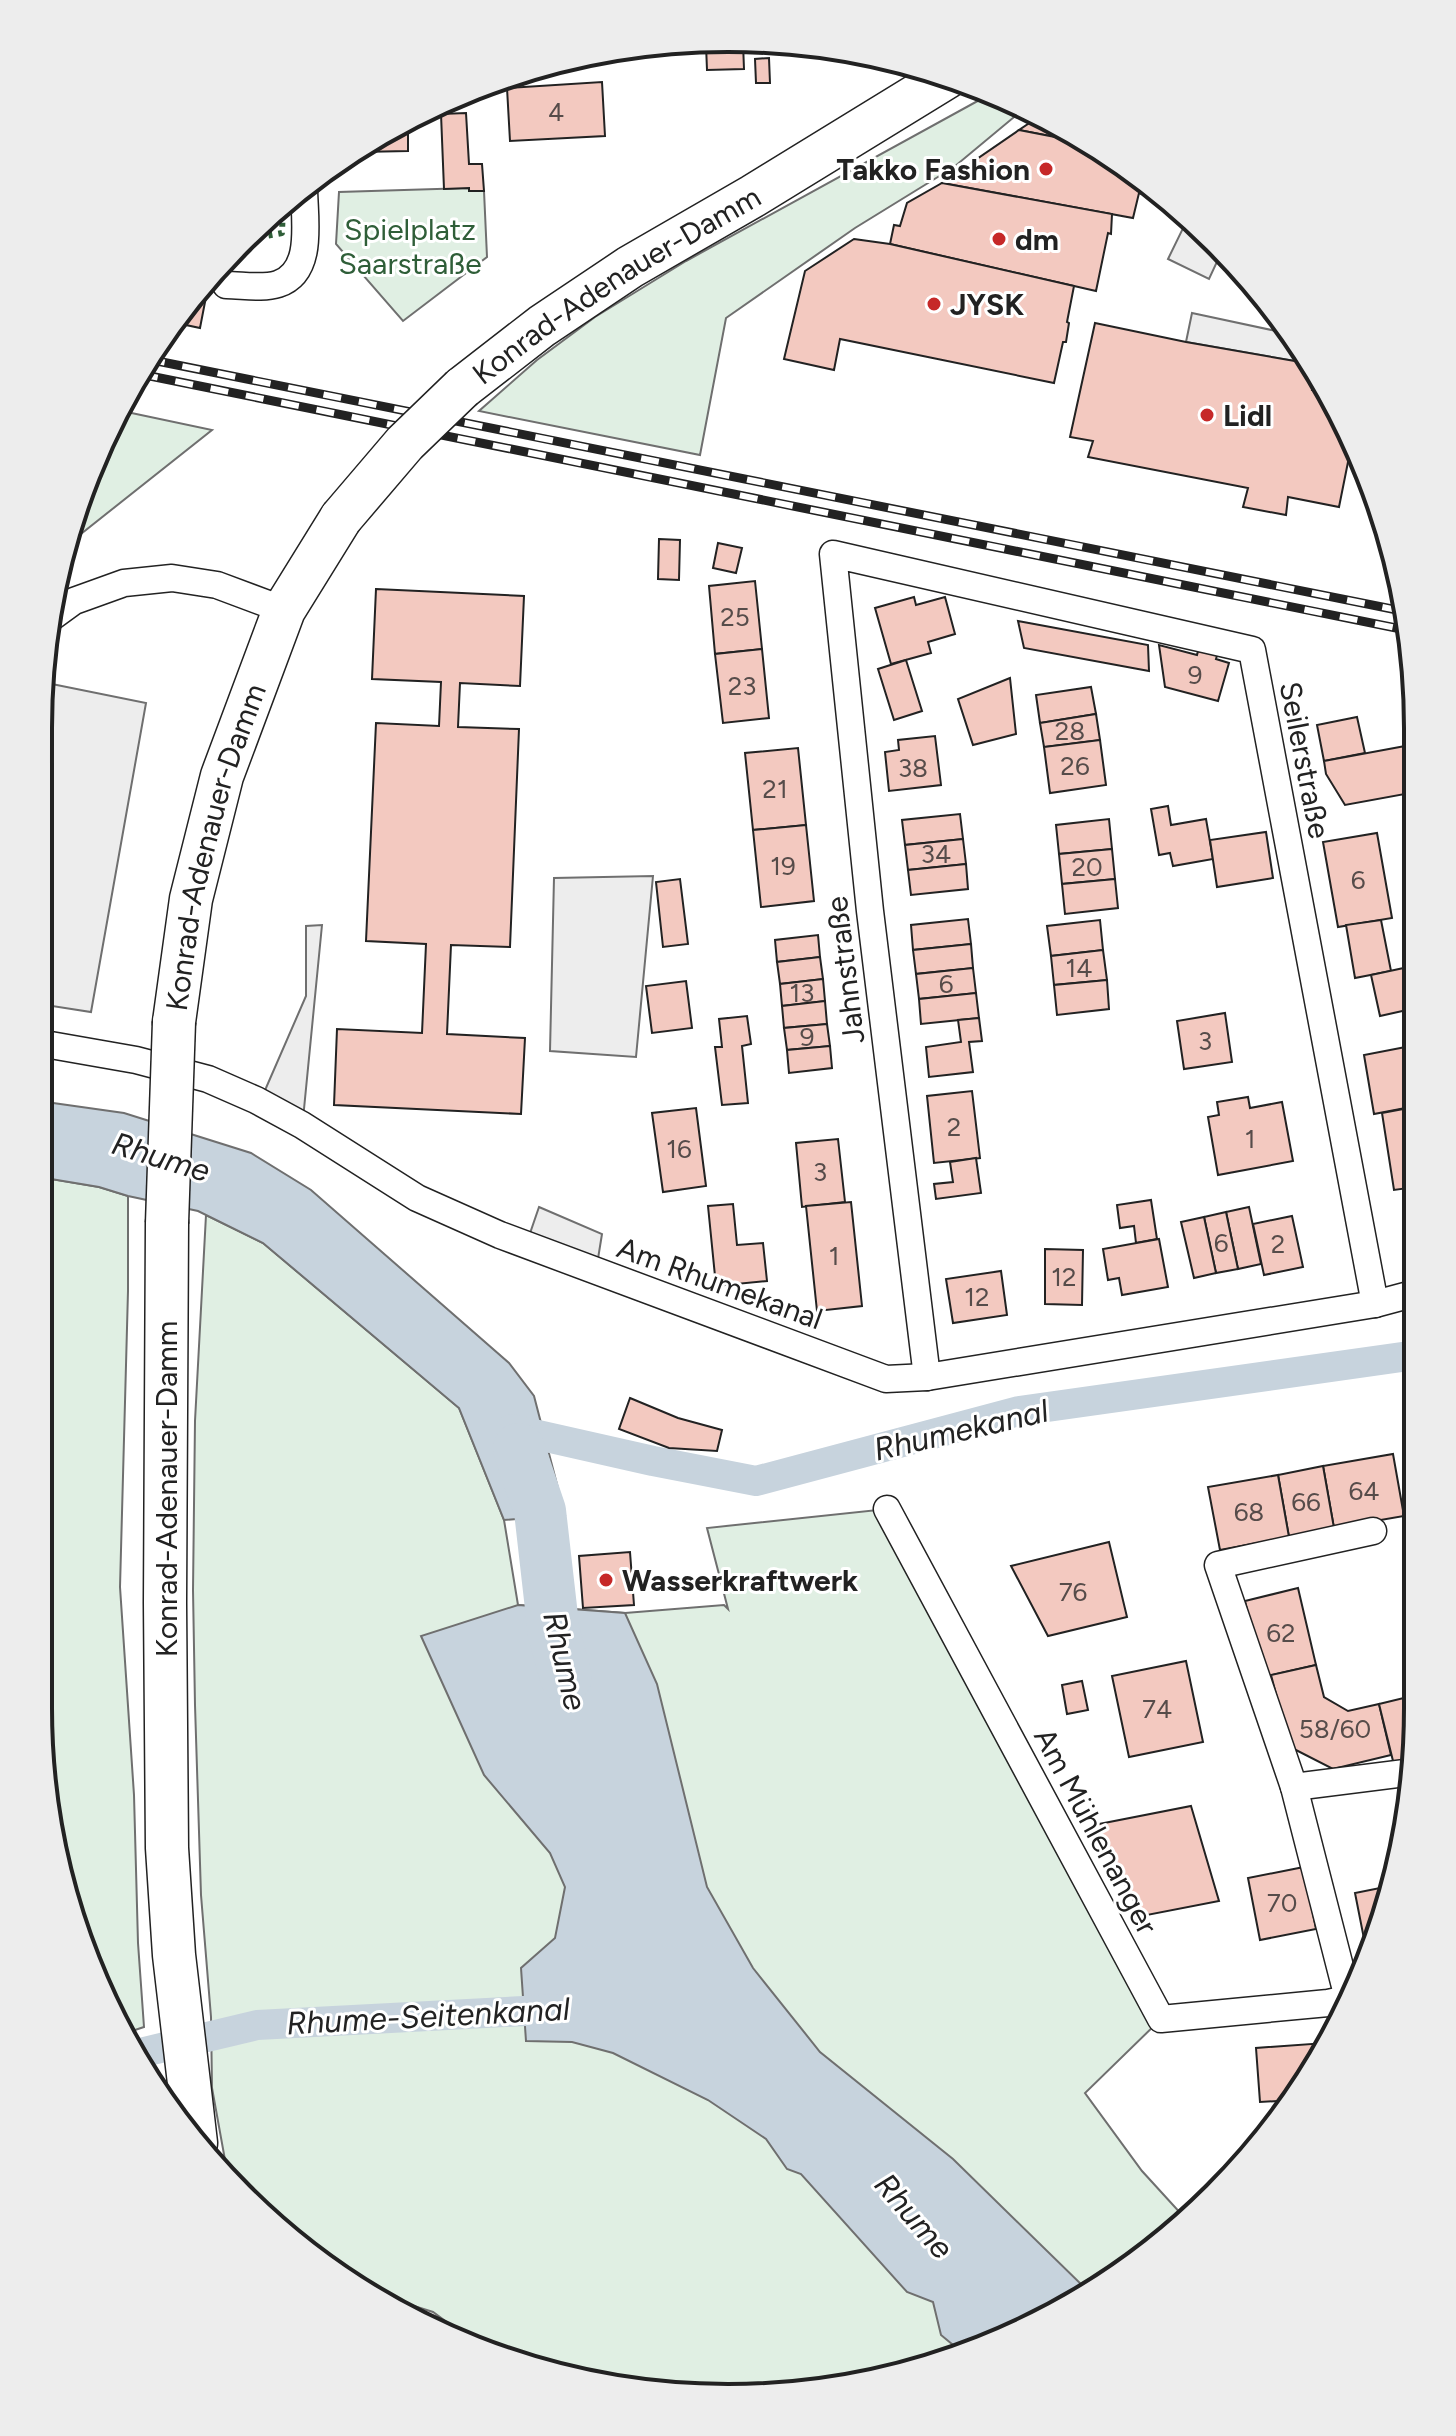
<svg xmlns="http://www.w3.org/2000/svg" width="1456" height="2436" font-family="Figtree,sans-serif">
	<rect width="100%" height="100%" fill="#fff"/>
	<!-- green -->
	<g fill="#e0efe3" stroke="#6f6f6f" stroke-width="2">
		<path d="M 994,92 L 1025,108 L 954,167 L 855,228 L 726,318 L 700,455 L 479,411 L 537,360 L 595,317 L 686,261 Z"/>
		<path d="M 469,188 L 470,191 L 484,191 L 487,257 L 403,321 L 336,244 L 339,192 Z"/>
		<path d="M 122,411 L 212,430 L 67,545 L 75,506 Z"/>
		<path d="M 39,1177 L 99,1187 L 128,1196 L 128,1291 L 120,1587 L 134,1795 L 138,1943 L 144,2027 L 129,2032 L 74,1929 L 38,1708 Z"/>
		<path d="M 206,1215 L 263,1243 L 459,1408 L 504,1520 L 518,1605 L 625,1613 L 724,1605 L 728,1609 L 707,1528 L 887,1509 L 1161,2019 L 1085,2093 L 1142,2171 L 1184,2217 L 1148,2256 L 949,2362 L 728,2398 L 507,2362 L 486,2351 L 433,2312 L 395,2300 L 381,2300 L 344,2281 L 227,2171 L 212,2088 L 211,2017 L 201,1895 L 195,1705 L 193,1590 L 195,1421 Z"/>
	</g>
	<!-- parking -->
	<g fill="#ededed" stroke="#6f6f6f" stroke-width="2">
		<path d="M 1187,220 L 1222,251 L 1209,279 L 1168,259 Z"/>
		<path d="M 1192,313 L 1290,334 L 1312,364 L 1186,342 Z"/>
		<path d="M 42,682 L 146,703 L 91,1012 L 39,1004 L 39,697 Z"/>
		<path d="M 653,876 L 636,1057 L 550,1051 L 554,878 Z"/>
		<path d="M 322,925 L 304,1109 L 302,1125 L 255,1106 L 266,1088 L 306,996 L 306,926 Z"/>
		<path d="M 539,1207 L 602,1234 L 596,1271 L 526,1245 Z"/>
	</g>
	<!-- water -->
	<g fill="#c7d3dd" stroke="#6f6f6f" stroke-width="2">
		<path d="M 39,1101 L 124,1113 L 251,1153 L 311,1190 L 509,1363 L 534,1396 L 565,1515 L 504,1520 L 459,1408 L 263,1243 L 198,1211 L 128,1196 L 99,1187 L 39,1177 Z"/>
		<path d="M 518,1605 L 625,1613 L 657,1684 L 707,1887 L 753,1968 L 820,2052 L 953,2159 L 1086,2289 L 964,2354 L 941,2335 L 933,2302 L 907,2292 L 801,2174 L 787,2169 L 766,2139 L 708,2100 L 613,2053 L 572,2042 L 526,2041 L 521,1968 L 555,1938 L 565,1887 L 550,1853 L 484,1775 L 421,1636 Z"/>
	</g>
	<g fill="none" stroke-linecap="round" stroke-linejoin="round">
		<!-- canal -->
		<g stroke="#c7d3dd" stroke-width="30">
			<path d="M 511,1429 L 653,1461 L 756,1481 L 1019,1411 L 1416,1355"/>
			<path d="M 140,2053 L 257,2025 L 563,2009"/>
		</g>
		<!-- river -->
		<path stroke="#c7d3dd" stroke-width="52" d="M 519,1449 L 540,1511 L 554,1634 L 566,1677"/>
	</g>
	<!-- building -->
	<g fill="#f3c9c0" stroke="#222" stroke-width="2">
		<path d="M 743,43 L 744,69 L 707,70 L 706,45 Z"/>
		<path d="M 769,58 L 770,83 L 756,83 L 755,59 Z"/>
		<path d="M 602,82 L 605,136 L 510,141 L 507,88 Z"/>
		<path d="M 466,113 L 469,164 L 482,164 L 484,191 L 469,191 L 469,188 L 444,189 L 441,114 Z"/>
		<path d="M 1040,116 L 1091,144 L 1019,130 Z"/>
		<path d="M 408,121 L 408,151 L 360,152 L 360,146 Z"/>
		<path d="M 1019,130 L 1091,144 L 1112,155 L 1144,183 L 1142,194 L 1139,193 L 1133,218 L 942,183 Z"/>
		<path d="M 942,183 L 1112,214 L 1111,234 L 1108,233 L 1096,291 L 890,244 L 894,225 L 900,226 L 907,203 Z"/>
		<path d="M 854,239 L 890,244 L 1074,286 L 1067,322 L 1069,323 L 1066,342 L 1063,342 L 1054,383 L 840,339 L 834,370 L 784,359 L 805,271 Z"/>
		<path d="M 210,276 L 200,328 L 172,322 Z"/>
		<path d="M 1095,323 L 1186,342 L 1312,364 L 1316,370 L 1312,390 L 1330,393 L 1352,442 L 1339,507 L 1288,497 L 1286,515 L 1243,507 L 1248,488 L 1088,457 L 1093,441 L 1070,437 Z"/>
		<path d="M 659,539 L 680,540 L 679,580 L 658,579 Z"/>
		<path d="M 718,543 L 742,548 L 736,573 L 713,568 Z"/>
		<path d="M 755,581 L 762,649 L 715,654 L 709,586 Z"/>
		<path d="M 376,589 L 524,596 L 520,686 L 460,683 L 458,727 L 519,729 L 510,947 L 451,945 L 447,1034 L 525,1038 L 521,1114 L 334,1105 L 337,1029 L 422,1033 L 426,944 L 366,941 L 376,723 L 439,726 L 441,682 L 372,679 Z"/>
		<path d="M 914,597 L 916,605 L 945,597 L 955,634 L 928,642 L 931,653 L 891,664 L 875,608 Z"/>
		<path d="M 1018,621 L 1148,645 L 1149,671 L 1024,648 Z"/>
		<path d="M 1200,644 L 1219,649 L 1216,659 L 1229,663 L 1218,701 L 1165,687 L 1159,645 L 1197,655 Z"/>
		<path d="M 762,649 L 769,718 L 723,723 L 715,654 Z"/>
		<path d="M 906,660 L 922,711 L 894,720 L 878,669 Z"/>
		<path d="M 1010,678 L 1016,734 L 973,745 L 958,699 Z"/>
		<path d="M 1091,687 L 1096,714 L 1040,723 L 1036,695 Z"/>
		<path d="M 1096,714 L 1100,740 L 1044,747 L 1040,723 Z"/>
		<path d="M 1357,717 L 1365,753 L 1324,761 L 1317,725 Z"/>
		<path d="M 935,736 L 941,785 L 889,791 L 885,752 L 899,750 L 898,740 Z"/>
		<path d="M 1100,740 L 1106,785 L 1050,793 L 1044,747 Z"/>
		<path d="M 1416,744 L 1416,792 L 1345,805 L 1326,774 L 1324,761 Z"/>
		<path d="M 798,748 L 806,825 L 753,830 L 745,753 Z"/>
		<path d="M 1168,806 L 1171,825 L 1206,819 L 1213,859 L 1173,866 L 1170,853 L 1159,855 L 1151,809 Z"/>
		<path d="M 960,814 L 963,839 L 905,845 L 902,820 Z"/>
		<path d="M 1109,819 L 1112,849 L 1059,854 L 1056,825 Z"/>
		<path d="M 806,825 L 814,901 L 761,907 L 753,830 Z"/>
		<path d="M 1266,832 L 1273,878 L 1217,887 L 1210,840 Z"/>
		<path d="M 1377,833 L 1392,918 L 1338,927 L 1323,842 Z"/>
		<path d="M 963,839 L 966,864 L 908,870 L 905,845 Z"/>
		<path d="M 1112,849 L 1115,879 L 1062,884 L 1059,854 Z"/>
		<path d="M 966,864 L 968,889 L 911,895 L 908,870 Z"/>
		<path d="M 680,879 L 688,944 L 663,947 L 656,882 Z"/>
		<path d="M 1115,879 L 1118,908 L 1065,914 L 1062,884 Z"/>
		<path d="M 968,919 L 971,944 L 913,950 L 911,925 Z"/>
		<path d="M 1100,920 L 1103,950 L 1051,956 L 1047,926 Z"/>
		<path d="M 1381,920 L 1391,971 L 1355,978 L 1346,925 Z"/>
		<path d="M 818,935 L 820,957 L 777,962 L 775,940 Z"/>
		<path d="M 971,944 L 973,968 L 916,974 L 913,950 Z"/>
		<path d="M 1103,950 L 1107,980 L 1054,985 L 1051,956 Z"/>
		<path d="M 820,957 L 823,979 L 780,984 L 777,962 Z"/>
		<path d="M 1413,966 L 1416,980 L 1416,1008 L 1380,1016 L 1371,975 Z"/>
		<path d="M 973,968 L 976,993 L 919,999 L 916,974 Z"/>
		<path d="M 823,979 L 825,1001 L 782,1006 L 780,984 Z"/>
		<path d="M 1107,980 L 1109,1009 L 1057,1015 L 1054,985 Z"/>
		<path d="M 686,981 L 692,1028 L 652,1033 L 646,986 Z"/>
		<path d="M 976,993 L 979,1018 L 921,1024 L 919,999 Z"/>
		<path d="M 825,1001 L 827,1024 L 784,1028 L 782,1006 Z"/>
		<path d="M 1225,1013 L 1232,1062 L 1184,1069 L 1177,1021 Z"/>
		<path d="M 747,1016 L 751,1044 L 742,1046 L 748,1103 L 722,1105 L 715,1047 L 722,1047 L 719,1019 Z"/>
		<path d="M 979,1018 L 982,1041 L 969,1042 L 973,1072 L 929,1077 L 926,1047 L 961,1042 L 958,1020 Z"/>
		<path d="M 827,1024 L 830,1046 L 787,1050 L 784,1028 Z"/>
		<path d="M 1416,1045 L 1416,1106 L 1374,1114 L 1364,1055 Z"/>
		<path d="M 830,1046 L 832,1068 L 789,1073 L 787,1050 Z"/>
		<path d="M 972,1091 L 980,1158 L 934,1163 L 927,1096 Z"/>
		<path d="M 1248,1097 L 1250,1108 L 1282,1102 L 1293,1161 L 1218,1175 L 1208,1117 L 1219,1115 L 1217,1102 Z"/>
		<path d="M 1414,1107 L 1416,1122 L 1416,1187 L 1394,1190 L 1382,1113 Z"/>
		<path d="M 696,1108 L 706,1186 L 663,1192 L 652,1113 Z"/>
		<path d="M 838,1139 L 845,1202 L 802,1207 L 796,1143 Z"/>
		<path d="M 976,1158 L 981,1193 L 936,1199 L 934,1184 L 953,1182 L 950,1162 Z"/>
		<path d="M 1416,1196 L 1416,1239 L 1412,1239 L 1406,1198 Z"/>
		<path d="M 1151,1200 L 1157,1239 L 1136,1243 L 1134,1226 L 1120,1228 L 1117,1205 Z"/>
		<path d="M 851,1202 L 862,1306 L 817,1311 L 806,1206 Z"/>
		<path d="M 733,1204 L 737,1245 L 763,1243 L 767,1281 L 716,1286 L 708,1206 Z"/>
		<path d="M 1249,1207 L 1261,1264 L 1238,1269 L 1226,1212 Z"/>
		<path d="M 1226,1212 L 1238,1269 L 1216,1273 L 1204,1217 Z"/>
		<path d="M 1292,1216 L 1303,1267 L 1264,1275 L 1253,1224 Z"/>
		<path d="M 1204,1217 L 1216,1273 L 1194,1278 L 1181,1222 Z"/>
		<path d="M 1159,1239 L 1168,1287 L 1122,1295 L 1119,1278 L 1108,1280 L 1103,1249 Z"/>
		<path d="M 1045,1249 L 1083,1250 L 1082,1305 L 1045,1304 Z"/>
		<path d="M 1001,1271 L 1007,1315 L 953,1323 L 946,1279 Z"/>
		<path d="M 630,1398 L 678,1418 L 722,1430 L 717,1451 L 669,1448 L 619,1429 Z"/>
		<path d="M 1393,1454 L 1404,1516 L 1334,1528 L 1323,1466 Z"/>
		<path d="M 1323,1466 L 1334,1528 L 1289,1537 L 1278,1475 Z"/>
		<path d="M 1278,1475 L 1289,1537 L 1220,1550 L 1208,1487 Z"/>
		<path d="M 1109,1542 L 1127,1617 L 1048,1636 L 1011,1566 Z"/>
		<path d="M 630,1552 L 634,1605 L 583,1608 L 579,1556 Z"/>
		<path d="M 1298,1588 L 1316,1665 L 1263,1677 L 1245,1601 Z"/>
		<path d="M 1186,1661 L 1203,1742 L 1129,1757 L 1112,1676 Z"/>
		<path d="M 1316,1665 L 1324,1697 L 1348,1711 L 1379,1704 L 1391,1755 L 1333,1769 L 1290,1747 L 1271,1675 Z"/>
		<path d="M 1082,1681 L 1088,1710 L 1067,1714 L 1062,1685 Z"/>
		<path d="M 1416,1695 L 1415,1760 L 1394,1765 L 1379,1704 Z"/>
		<path d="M 1191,1806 L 1219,1901 L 1142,1916 L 1094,1825 Z"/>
		<path d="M 1304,1867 L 1316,1929 L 1260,1940 L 1248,1878 Z"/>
		<path d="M 1390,1886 L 1381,1930 L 1370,1953 L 1367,1954 L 1355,1893 Z"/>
		<path d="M 1325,2043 L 1301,2092 L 1294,2100 L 1260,2102 L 1256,2048 Z"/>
	</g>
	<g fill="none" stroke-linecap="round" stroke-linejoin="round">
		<defs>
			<g id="street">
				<path d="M 226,285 C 242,285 263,289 278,284 C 315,272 304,218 304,187"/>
				<path d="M 52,617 L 74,601 L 124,583 L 172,578 L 217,585 L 284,610"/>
				<path d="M 39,1043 L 136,1060 L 208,1079 L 256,1100 L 302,1125 L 417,1198 L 500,1235 L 886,1379 L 927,1377 L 1375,1304 L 1416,1293"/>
				<path d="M 927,1377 L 870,911 L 833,554 L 1252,650 L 1375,1304"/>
				<path d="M 887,1509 L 1161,2019 L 1328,2003 L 1347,1999"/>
				<path d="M 1373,1531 L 1218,1565 L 1294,1787 L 1413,1772"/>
				<path d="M 1294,1787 L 1348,1998"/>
			</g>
			<g id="primary">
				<path id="s1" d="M 462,388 L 542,326 L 630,267 L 753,196 L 947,77"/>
				<path id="s2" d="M 174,1022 L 191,899 L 222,776 L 284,610 L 341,518"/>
				<path d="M 167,1223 L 165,1603 L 167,1848 L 174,1955 L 196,2143"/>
			</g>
		</defs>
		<!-- street casing -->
		<use href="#street" stroke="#222" stroke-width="29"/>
		<!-- primary casing -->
		<use href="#primary" stroke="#222" stroke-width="45"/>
		<!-- street -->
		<use href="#street" stroke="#fff" stroke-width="26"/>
		<!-- primary -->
		<use href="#primary" stroke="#fff" stroke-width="42"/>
		<defs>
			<g id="rail">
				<path d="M 147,359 L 1402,611"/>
				<path d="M 140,374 L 1406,630"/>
			</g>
		</defs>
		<!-- rail casing -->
		<use href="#rail" stroke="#222" stroke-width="9"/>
		<!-- rail -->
		<use href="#rail" stroke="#fff" stroke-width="6" stroke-dasharray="18" stroke-linecap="butt"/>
		<defs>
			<g id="primary-bridge">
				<path d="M 341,518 L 405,443 L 462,388"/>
				<path d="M 167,1223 L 174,1022"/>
			</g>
		</defs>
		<!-- primary-bridge casing -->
		<use href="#primary-bridge" stroke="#222" stroke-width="45" stroke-linecap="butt"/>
		<!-- primary-bridge -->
		<use href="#primary-bridge" stroke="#fff" stroke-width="42"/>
		<!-- hedge -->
		<path stroke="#2f5e38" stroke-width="6" stroke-dasharray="4 6" stroke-linecap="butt" d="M 239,241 L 282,233 L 283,205"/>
	</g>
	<!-- markers -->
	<g fill="#c62828" stroke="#fff" stroke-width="3">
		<circle cx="1046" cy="169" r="8"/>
		<circle cx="999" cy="239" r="8"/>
		<circle cx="934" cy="304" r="8"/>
		<circle cx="1207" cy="415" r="8"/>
		<circle cx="606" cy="1580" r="8"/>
	</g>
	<g text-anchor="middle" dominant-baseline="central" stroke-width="6" stroke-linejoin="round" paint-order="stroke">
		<!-- number labels -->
		<g font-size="26" fill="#564c4a">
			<text x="556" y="112">4</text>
			<text x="735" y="617">25</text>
			<text x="1195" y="675">9</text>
			<text x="742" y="686">23</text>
			<text x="1070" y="731">28</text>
			<text x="1075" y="766">26</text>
			<text x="913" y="768">38</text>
			<text x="775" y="789">21</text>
			<text x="936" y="854">34</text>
			<text x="783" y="866">19</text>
			<text x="1087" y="867">20</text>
			<text x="1358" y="880">6</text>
			<text x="1079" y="968">14</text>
			<text x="946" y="984">6</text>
			<text x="802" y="993">13</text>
			<text x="807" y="1037">9</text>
			<text x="1205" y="1041">3</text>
			<text x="954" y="1127">2</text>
			<text x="1250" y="1139">1</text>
			<text x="679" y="1149">16</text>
			<text x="820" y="1172">3</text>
			<text x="1221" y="1243">6</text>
			<text x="1278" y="1244">2</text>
			<text x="834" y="1256">1</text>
			<text x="1064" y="1277">12</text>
			<text x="977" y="1297">12</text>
			<text x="1364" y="1491">64</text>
			<text x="1306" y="1502">66</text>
			<text x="1249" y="1512">68</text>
			<text x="1073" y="1592">76</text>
			<text x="1281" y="1633">62</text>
			<text x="1157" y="1709">74</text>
			<text x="1335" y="1729">58/60</text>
			<text x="1282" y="1903">70</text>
		</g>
		<!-- poi labels -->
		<g font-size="30" font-weight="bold" fill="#222" stroke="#fff" text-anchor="start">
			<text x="1030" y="169" text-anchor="end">Takko Fashion</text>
			<text x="1015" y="239">dm</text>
			<text x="950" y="304">JYSK</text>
			<text x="1223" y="415">Lidl</text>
			<text x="622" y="1580">Wasserkraftwerk</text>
		</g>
		<!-- park labels -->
		<g font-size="30" fill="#2f5e38" stroke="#fff">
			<text x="410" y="229">Spielplatz<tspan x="410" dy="34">Saarstraße</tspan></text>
		</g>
		<!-- street labels -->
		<g font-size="30" fill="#222" stroke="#fff">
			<text stroke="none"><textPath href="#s1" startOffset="186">Konrad-Adenauer-Damm</textPath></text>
			<text transform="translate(1305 760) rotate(79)">Seilerstraße</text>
			<text stroke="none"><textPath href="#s2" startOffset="180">Konrad-Adenauer-Damm</textPath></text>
			<text transform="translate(845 970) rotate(-97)">Jahnstraße</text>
			<text transform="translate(720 1283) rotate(20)">Am Rhumekanal</text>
			<text transform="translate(166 1489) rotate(-90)">Konrad-Adenauer-Damm</text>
			<text transform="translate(1096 1831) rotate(62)">Am Mühlenanger</text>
		</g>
		<!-- water labels -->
		<g font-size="32" font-style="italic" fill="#222" stroke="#fff">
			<text transform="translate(161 1157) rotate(17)">Rhume</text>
			<text transform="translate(961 1430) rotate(-13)">Rhumekanal</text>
			<text transform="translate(565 1661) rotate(77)">Rhume</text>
			<text transform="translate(428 2016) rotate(-3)">Rhume-Seitenkanal</text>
			<text transform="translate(914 2216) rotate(49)">Rhume</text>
		</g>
	</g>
	<!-- crop -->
	<path d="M0 0H1456V2436H0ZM728 52H728A676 676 0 0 1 1404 728V1708A676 676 0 0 1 728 2384H728A676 676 0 0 1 52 1708V728A676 676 0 0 1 728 52Z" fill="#ededed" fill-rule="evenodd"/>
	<path fill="none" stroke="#222" stroke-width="4" d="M728 52H728A676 676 0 0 1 1404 728V1708A676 676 0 0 1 728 2384H728A676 676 0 0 1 52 1708V728A676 676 0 0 1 728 52Z"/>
</svg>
